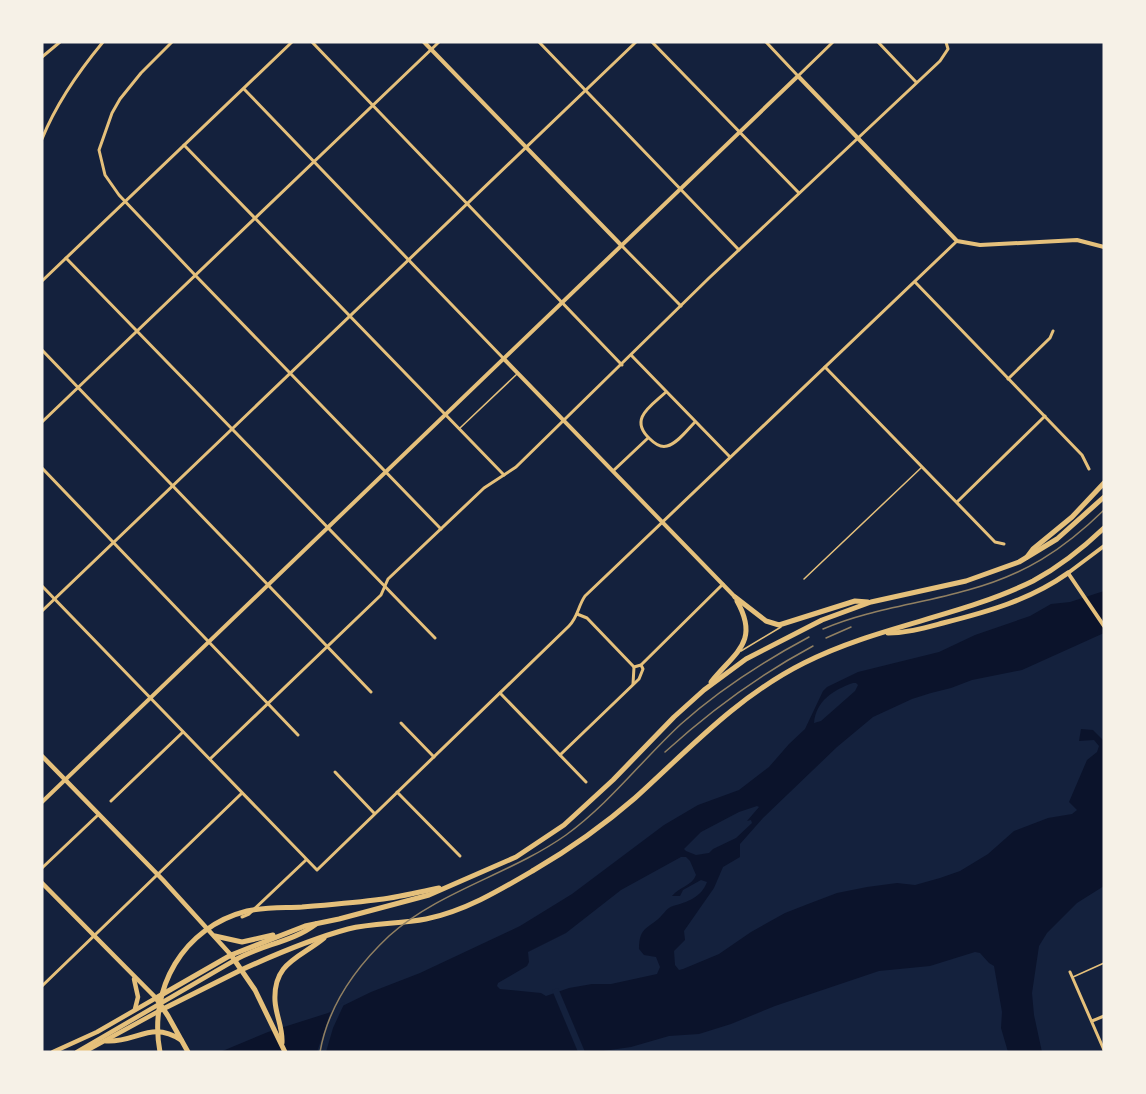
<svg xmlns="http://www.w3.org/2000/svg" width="1146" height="1094" font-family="'Exo 2',sans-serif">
	<rect width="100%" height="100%" fill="#14213d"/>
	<!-- water -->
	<path fill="#0b132b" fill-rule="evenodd" d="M 1104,591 L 1104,633 L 1022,670 L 972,680 L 951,688 L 931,693 L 912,699 L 873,717 L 837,747 L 763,818 L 740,844 L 740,857 L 723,867 L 714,888 L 684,931 L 685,940 L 674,951 L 675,965 L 679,970 L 683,969 L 719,954 L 751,932 L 785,913 L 808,904 L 837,893 L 867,887 L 897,883 L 915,885 L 940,878 L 960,871 L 988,854 L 1014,831 L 1048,818 L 1072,814 L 1077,810 L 1069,802 L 1087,760 L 1097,752 L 1099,746 L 1094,740 L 1079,741 L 1081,729 L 1093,730 L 1104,741 L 1104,886 L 1077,903 L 1047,933 L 1039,946 L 1032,993 L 1034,1015 L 1042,1052 L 1008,1052 L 1001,1028 L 1002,1012 L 994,966 L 989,963 L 980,953 L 975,952 L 930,966 L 879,971 L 775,1006 L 731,1024 L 699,1034 L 669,1036 L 631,1047 L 596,1052 L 220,1052 L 268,1032 L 328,1013 L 371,992 L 420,973 L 520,926 L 572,894 L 664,825 L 698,805 L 739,790 L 769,767 L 789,744 L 805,729 L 823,691 L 827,687 L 858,672 L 939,652 L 975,635 L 1030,616 L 1051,604 L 1070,602 ZM 853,683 L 856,683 L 858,685 L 855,691 L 821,721 L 814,723 C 816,701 833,690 853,683 ZM 757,806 L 759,807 L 747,821 L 751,820 L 752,823 L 736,838 L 713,849 L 709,853 L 696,855 L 686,851 L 684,849 L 701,832 L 739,812 ZM 681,857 L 686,857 L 690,861 L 696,875 C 692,886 679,887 672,896 L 680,896 L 683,890 L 701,880 L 707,882 C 701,898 687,902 673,906 C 667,908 666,911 662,915 C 650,929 639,925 639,949 L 644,955 L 656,957 L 660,967 L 657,974 L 611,984 L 592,984 L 569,988 L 546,996 L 541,993 L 500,989 L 497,986 L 498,983 L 527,966 L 529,962 L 528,952 L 566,933 L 621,890 Z"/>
	<!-- pier -->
	<g fill="#14213d">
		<path d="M 558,988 L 585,1052 L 578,1052 L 552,990 Z"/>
		<path d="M 345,1002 L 333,1028 L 326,1052 L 317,1052 L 332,1008 Z"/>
	</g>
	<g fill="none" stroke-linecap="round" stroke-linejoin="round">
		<!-- service -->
		<g stroke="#e5c07b" stroke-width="1.5">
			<path d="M 460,428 L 517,374"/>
			<path d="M 804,579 L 922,467"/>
			<path d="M 741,651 L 781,627"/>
			<path d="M 1073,977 L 1104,963"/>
		</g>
		<!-- minor -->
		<g stroke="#e5c07b" stroke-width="3">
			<path d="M 172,42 L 141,73 L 120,99 L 112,113 L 99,150 L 105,175 L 119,195 L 195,275 L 441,529"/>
			<path d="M 312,42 L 622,365"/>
			<path d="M 539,42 L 739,250"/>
			<path d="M 652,42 L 799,193"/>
			<path d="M 766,42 L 798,76 L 833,42"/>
			<path d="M 878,42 L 916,82"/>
			<path d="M 42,57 L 60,42"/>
			<path d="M 244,89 L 504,359"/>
			<path d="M 42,139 C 56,104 79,71 103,42"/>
			<path d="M 184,145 L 504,475"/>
			<path d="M 621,245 L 681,306"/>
			<path d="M 66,258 L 435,638"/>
			<path d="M 42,281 L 292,42"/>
			<path d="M 915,282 L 1082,455 L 1089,469"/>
			<path d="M 42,350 L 371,692"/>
			<path d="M 631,355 L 730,457"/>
			<path d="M 825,367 L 995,542 L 1004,544"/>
			<path d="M 1008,379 L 1050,338 L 1053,331"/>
			<path d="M 666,392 C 651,406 628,419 650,439 C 654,443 660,448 667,446 C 677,444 688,429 695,422"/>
			<path d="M 42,422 L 439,42"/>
			<path d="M 42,468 L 298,735"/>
			<path d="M 613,471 L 648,438"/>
			<path d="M 957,502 L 1045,416"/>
			<path d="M 42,586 L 317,870 L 569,626 C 578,617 578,606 585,596 L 957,241"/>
			<path d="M 42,611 L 636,42"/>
			<path d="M 577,614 L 587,618 L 634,667"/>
			<path d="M 633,684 L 634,667 L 641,665 L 723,584"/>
			<path d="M 500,693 L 586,782"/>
			<path d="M 401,723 L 434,757"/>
			<path d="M 560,755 L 639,679 L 643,669 L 641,665"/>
			<path d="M 210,759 L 381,595 L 388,579 L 484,488 L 516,467 L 709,278 L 940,61 L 948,49 L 946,42"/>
			<path d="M 335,772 L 374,813"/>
			<path d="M 397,792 L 460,856"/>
			<path d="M 111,801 L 183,732"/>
			<path d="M 42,868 L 99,814"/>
			<path d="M 242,917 L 249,914 L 306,860"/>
			<path d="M 1070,972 L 1104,1050"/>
			<path d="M 42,986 L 241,794"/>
			<path d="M 1092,1021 L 1104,1016"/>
		</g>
		<!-- tertiary -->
		<g stroke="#e5c07b" stroke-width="4">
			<path d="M 424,42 L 621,245"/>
			<path d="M 504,359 L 735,597"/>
			<path d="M 1104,546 L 1068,573 L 1104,626"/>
			<path d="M 42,802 L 798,76 L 957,241 L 980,245 L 1077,240 L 1104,247"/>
		</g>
		<!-- secondary -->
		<g stroke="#e5c07b" stroke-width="4.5">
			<path d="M 42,756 L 163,880 L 231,955"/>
			<path d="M 42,883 L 156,998 L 97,1032 L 53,1052"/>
			<path d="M 134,979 L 138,997 L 135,1009"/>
			<path d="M 77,1052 L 235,960"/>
			<path d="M 84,1052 L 161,1010"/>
		</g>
		<!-- primary -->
		<g stroke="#e5c07b" stroke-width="5">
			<path d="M 163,1009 L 241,970"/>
			<path d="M 106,1041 C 136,1043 151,1020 181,1040"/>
			<path d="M 188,1052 L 168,1016 L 156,998 L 231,955 L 255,990 L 285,1052"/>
		</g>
		<!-- trunk -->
		<g stroke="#e5c07b" stroke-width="5">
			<path d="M 1027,557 L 1033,549 L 1072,517 L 1104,483"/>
			<path d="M 735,597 L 766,621 L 779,625 L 855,601 L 868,602"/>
			<path d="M 888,633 C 907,633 924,628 943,623 C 987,612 1030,600 1068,573"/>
			<path d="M 711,682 C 735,652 760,642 737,601"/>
			<path d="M 215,936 L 242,942 L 273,935"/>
			<path d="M 231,955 L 305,926 L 339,919 L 429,895 L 516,857 L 564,825 L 613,780 L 674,717 L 704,690 L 746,659 L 822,620 L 871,602 L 966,581 L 1019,562 L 1057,539 L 1104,497"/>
			<path d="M 235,960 C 260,945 293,942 316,924"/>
			<path d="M 241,970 C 276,954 311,939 348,929 C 373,923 400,924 426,919 C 465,911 500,890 534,870 C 570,849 604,825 635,798 C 689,749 738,696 804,663 C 877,626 960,617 1033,581 C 1059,567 1083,548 1104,528"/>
			<path d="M 282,1043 C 283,1028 276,1016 275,1001 C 273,962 300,958 324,938"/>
			<path d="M 160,1052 C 148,989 183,927 247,911 C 265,907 284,908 302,907 C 327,905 351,903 375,900 C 397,898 418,892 439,888"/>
		</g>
		<!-- tram -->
		<g stroke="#918062" stroke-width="1.5">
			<path d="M 823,629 C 869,609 920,604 968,590 C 1024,575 1063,550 1104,510"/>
			<path d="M 826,638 L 851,627"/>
			<path d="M 665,752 C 710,711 759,675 813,646"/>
			<path d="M 320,1052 C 328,1007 356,967 389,936 C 439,891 511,874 566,835 C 610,803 642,760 681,724 C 719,690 764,661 809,637"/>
		</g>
	</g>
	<!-- border -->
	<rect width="1146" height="1094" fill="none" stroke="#f6f1e7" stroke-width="87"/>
</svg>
